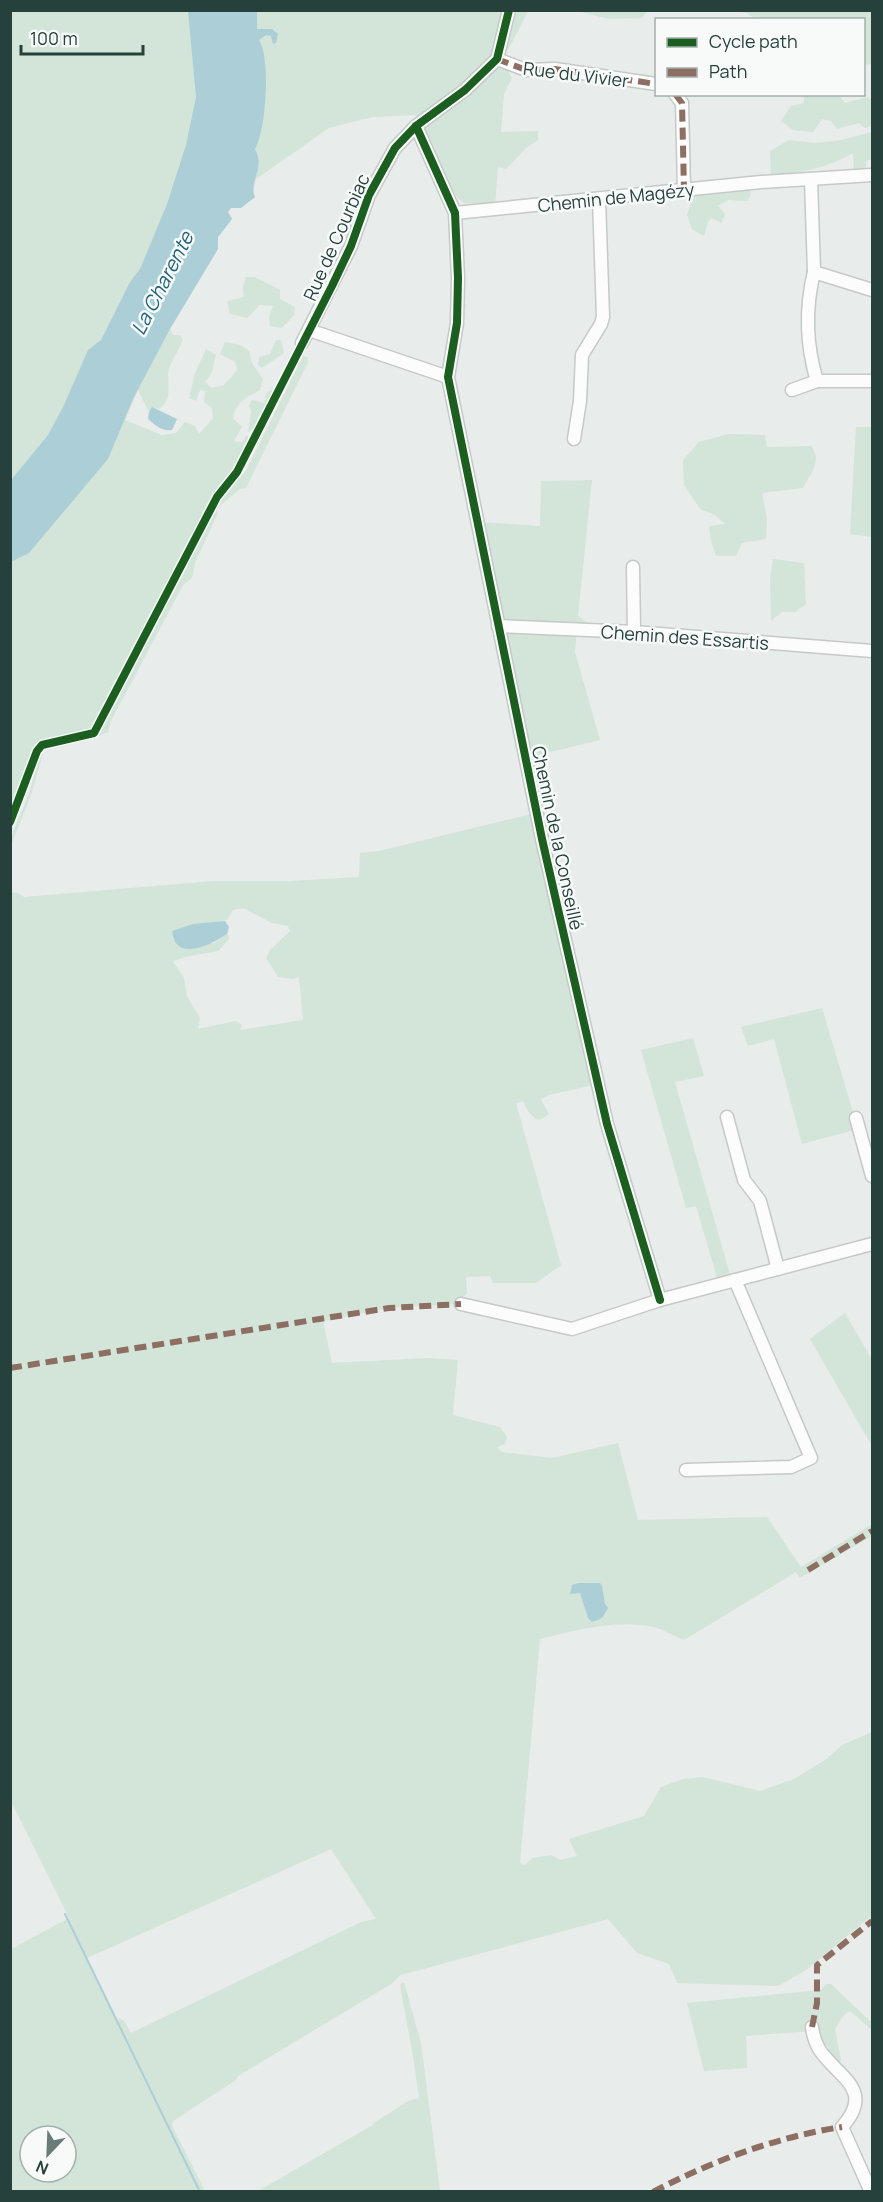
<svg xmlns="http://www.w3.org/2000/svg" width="883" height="2202" font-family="Manrope,sans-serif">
	<rect width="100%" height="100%" fill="#e8ecea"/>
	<!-- green -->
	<g fill="#d3e4d9" fill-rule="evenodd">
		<path d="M 648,10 L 642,18 L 609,19 L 577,11 Z"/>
		<path d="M 11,11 L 528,11 L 508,50 L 502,42 L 497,59 L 499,67 L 505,66 L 512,78 L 504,94 L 501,132 L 538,131 L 538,140 L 526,148 L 506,169 L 498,167 L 495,205 L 464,203 L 456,196 L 415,115 L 372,117 L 329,128 L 256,179 L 253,193 L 255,197 L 241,208 L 231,208 L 228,212 L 232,219 L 218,237 L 218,249 L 170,329 L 173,335 L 180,335 L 183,340 C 179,349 174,357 170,366 C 164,381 176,397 159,409 L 152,407 L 149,412 L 138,390 L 125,420 L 162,435 L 176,433 L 185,422 L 195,426 L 199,434 L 213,418 L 212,408 L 204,402 L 205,391 L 200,390 L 196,401 L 189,398 L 195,373 L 206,349 L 216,355 L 211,374 L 205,382 L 212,388 L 224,385 L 237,370 L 235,362 L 220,354 L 225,342 L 240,345 L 249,351 L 252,363 L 263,379 L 260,390 C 246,398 237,401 233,418 L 242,427 L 234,441 L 242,442 L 247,435 L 251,439 L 217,497 L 94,733 L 42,745 L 37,751 L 11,822 Z"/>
		<path d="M 733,11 L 872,11 L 872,65 L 872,64 L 864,65 L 864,20 L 756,19 L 747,13 Z"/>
		<path d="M 804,95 L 839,95 L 845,103 L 868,97 L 872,100 L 872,126 L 865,128 L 859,123 L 837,129 L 831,121 L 822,119 L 813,132 L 793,130 L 781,121 L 791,106 L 804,103 Z"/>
		<path d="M 871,132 L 872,134 L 872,160 L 867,160 L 865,171 L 854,172 L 853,153 C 829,167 799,174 771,175 L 770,151 L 789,140 L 815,143 L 842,140 Z"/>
		<path d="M 747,184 L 751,194 L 747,201 L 728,200 L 718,206 L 725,214 L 721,223 L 712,218 L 708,222 L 704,236 L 692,229 L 687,215 L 696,189 Z"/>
		<path d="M 246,277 L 255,277 L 280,290 L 280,299 L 295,307 L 294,315 L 282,328 L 270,326 L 269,318 L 273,306 L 260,305 L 247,318 L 230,314 L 227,301 L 244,297 L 243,287 Z"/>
		<path d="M 276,340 L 281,340 L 284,353 L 262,368 L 258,365 L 259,357 L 270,354 Z"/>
		<path d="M 303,356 L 307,357 L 308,362 L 246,488 L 240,489 L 216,509 L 218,513 L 195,563 L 192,578 L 183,585 L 111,721 L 108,732 L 99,736 L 100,729 L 186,569 L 212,515 L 229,487 L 246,471 Z"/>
		<path d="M 272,390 L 274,394 L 258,425 L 248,432 L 251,411 L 249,405 L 252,400 L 264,403 L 267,392 Z"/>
		<path d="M 856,427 L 872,427 L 872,537 L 850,534 Z"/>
		<path d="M 729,434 L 765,435 L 767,447 L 811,446 C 823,461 810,474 803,488 L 762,493 L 767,519 L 766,539 L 742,543 L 736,556 L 716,556 L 711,541 L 709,526 L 725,524 L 715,515 L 700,509 L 684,485 L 683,460 L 699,442 Z"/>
		<path d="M 592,480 L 578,616 L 589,624 L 590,630 L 577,630 L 575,652 L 600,740 L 525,758 L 477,522 L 540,526 L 541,481 Z"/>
		<path d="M 773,559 L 804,563 L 806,604 L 795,612 L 782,612 L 771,621 L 770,580 Z"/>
		<path d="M 40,754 L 43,754 L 31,795 L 11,845 L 11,837 L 29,794 Z"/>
		<path d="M 532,814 L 598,1084 L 549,1095 L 541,1099 L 549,1114 L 540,1120 C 531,1118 526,1109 523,1101 L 516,1103 L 561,1265 L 536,1283 L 493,1283 L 490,1276 L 466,1277 L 467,1293 L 457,1304 L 389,1308 L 323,1321 L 332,1363 L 428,1358 L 458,1360 L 453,1415 L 500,1427 L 507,1437 L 505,1444 L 497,1447 L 502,1452 L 552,1458 L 618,1443 L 638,1520 L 767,1517 L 801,1567 L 872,1524 L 872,1536 L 800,1578 L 796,1572 L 684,1640 C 674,1636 664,1630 654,1627 C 615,1619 577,1630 540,1639 L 520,1863 L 525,1865 L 532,1858 L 551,1855 L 561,1860 L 577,1856 L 569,1839 L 644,1816 L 661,1787 L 684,1779 L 703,1777 L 760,1791 L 794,1779 L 828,1758 L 842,1745 L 872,1732 L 872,1915 L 806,1970 L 778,1986 L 677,1983 L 669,1964 L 637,1953 L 608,1919 L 401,1975 L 391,1984 L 238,2076 L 236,2080 L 173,2121 L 172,2126 L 205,2191 L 11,2191 L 11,1949 L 69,1918 L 11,1801 L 10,892 L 18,893 L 24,897 L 214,881 L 290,881 L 359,877 L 360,853 L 379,851 ZM 243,908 L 272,923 L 288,926 L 290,931 L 270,950 L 266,958 L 278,977 L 293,979 L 299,977 L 303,1020 L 240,1030 L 242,1025 L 236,1021 L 198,1029 L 200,1018 L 187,996 L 184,978 L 173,961 L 185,957 L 218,951 L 230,938 L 227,934 L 214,943 L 180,947 L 173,939 L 172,931 L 227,920 L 233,910 ZM 331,1849 L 376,1919 L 361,1922 L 131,2033 L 124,2021 L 119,2018 L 117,2020 L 87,1958 ZM 30,2136 L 66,2136 L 66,2172 L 30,2172 Z"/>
		<path d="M 822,1008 L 858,1129 L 802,1144 L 774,1039 L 748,1046 L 741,1027 Z"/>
		<path d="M 693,1038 L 704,1076 L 675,1082 L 731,1278 L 718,1281 L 696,1206 L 686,1208 L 641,1050 Z"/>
		<path d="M 845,1313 L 872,1360 L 872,1446 L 810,1339 Z"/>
		<path d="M 404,1982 L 421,2043 L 440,2191 L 258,2191 L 373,2125 L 374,2123 L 408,2101 L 419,2098 L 413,2056 L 400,1985 Z"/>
		<path d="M 826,1984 L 831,1984 L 872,2023 L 872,2030 L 850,2011 L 843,2016 L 835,2029 L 841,2060 L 836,2064 L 830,2057 L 828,2046 L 824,2046 L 815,2030 L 814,2018 L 813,2031 L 746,2036 L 747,2068 L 704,2071 L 687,2003 L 821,1990 Z"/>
	</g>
	<!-- water -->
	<g fill="#accfd7">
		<path d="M 188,11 L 257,11 L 257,29 L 272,29 L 278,34 L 276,43 L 273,44 L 271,36 L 266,35 L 259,40 C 271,57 266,131 255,149 C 266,168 248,182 255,197 L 241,208 L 231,208 L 228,212 L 232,219 L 218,237 L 218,249 L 170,329 L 133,399 L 108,459 L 29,553 L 11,562 L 11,480 L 48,435 L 64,405 L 88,350 L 101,340 L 130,282 L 140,269 L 167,204 L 186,145 L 196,97 Z"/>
		<path d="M 152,407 L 177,419 L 172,430 C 163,432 155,425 148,419 L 149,412 Z"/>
		<path d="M 225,921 L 229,927 L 227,934 C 211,945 175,963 172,931 L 193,924 Z"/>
		<path d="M 578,1583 L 600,1583 L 602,1586 L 605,1604 L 608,1608 L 602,1618 L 592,1622 L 588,1618 L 580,1593 L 570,1594 L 572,1585 Z"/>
	</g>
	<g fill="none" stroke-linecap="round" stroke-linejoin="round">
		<!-- stream -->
		<path stroke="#accfd7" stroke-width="2" d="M 65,1914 L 200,2192"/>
		<defs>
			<g id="minor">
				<path d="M 497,59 L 526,70 L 555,69 L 656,84"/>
				<path d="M 675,94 L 682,103 L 684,190"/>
				<path d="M 416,126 L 455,213 L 458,278 L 457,323 L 448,377 L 542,839 L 607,1124 L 660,1300"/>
				<path d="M 811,179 L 814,272 L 872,290"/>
				<path d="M 455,213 L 761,182 L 872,175"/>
				<path d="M 814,272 C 805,309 806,345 817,381 L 872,381"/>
				<path d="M 309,330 L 448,377"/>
				<path d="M 302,343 L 351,246 L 369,195 L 395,148 L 416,126 L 465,90 L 497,59 L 509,10"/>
				<path d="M 792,390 L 817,381"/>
				<path d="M 574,439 L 580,401 L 582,355 L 601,324 L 603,317 L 599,199"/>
				<path d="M 633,567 L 634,632"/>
				<path d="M 498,626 L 634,632 L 872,651"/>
				<path d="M 727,1117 L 744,1180 L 760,1201 L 778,1269"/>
				<path d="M 856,1118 L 872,1176"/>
				<path d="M 461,1304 L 572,1329 L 660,1300 L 872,1244"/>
				<path d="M 686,1470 L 791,1467 L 811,1458 L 735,1280"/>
				<path d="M 812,2027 C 813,2035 815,2042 819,2049 C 837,2077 876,2089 842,2127 L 871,2192"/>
			</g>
		</defs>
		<!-- minor casing -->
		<use href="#minor" stroke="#c5c9c8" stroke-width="15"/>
		<!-- minor -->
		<use href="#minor" stroke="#fcfcfc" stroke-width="12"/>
		<!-- quiet -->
		<g stroke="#8d6e63" stroke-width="6" stroke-dasharray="12 6" stroke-linecap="butt">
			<path d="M 497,59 L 526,70 L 555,69 L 656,84"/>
			<path d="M 675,94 L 682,103 L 684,190"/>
			<path d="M 10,1368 L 389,1308 L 461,1304"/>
			<path d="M 808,1570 L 872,1531"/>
			<path d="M 812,2027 L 817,2003 L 817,1965 L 872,1921"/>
			<path d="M 653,2192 C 712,2161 776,2137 842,2127"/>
		</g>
		<defs>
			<g id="cycleway">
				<path d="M 416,126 L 455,213 L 458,278 L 457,323 L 448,377 L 542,839 L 607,1124 L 660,1300"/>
				<path d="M 10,822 L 37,751 L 42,745 L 94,733 L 217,497 L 237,472 L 332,286 L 351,246 L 369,195 L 395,148 L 416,126 L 465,90 L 497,59 L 509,10"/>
			</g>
		</defs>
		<!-- cycleway casing -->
		<use href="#cycleway" stroke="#f7faf9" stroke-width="11"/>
		<!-- cycleway -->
		<use href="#cycleway" stroke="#1b5e20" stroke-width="8"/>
	</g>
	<g text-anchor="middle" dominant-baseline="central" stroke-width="5" stroke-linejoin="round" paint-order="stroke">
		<!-- street labels -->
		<g font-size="18" fill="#26403b" stroke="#f7faf9">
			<text transform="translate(576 74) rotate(7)">Rue du Vivier</text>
			<text transform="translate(616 197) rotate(-6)">Chemin de Magézy</text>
			<text transform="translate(336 237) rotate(-66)">Rue de Courbiac</text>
			<text transform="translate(685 637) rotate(4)">Chemin des Essartis</text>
			<text transform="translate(558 838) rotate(78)">Chemin de la Conseillé</text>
		</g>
		<!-- water labels -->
		<g font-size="20" font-style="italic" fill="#226479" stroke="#f7faf9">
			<text transform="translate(162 283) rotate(-63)">La Charente</text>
		</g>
	</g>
	<!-- border -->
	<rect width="883" height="2202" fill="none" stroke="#26403b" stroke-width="24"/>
	<!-- legend -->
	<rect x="655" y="18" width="210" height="78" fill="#f7faf9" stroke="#a3b0ad" stroke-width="1.5"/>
	<rect x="667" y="38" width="30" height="9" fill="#1b5e20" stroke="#a3b0ad" stroke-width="1.5"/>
	<text x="709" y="48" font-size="18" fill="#26403b">Cycle path</text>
	<rect x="667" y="68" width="30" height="9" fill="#8d6e63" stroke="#a3b0ad" stroke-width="1.5"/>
	<text x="709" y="78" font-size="18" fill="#26403b">Path</text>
	<!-- north arrow -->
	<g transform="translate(48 2154) rotate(203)"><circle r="28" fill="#f7faf9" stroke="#a3b0ad" stroke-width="1.5"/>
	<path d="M0-4.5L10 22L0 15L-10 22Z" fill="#6a7c78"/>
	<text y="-9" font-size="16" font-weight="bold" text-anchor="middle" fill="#26403b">N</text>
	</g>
	<!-- scale -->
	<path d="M21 45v9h122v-9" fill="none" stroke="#26403b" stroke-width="3"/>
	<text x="30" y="45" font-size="18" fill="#26403b" stroke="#f7faf9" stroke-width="4.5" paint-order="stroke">100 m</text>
</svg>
